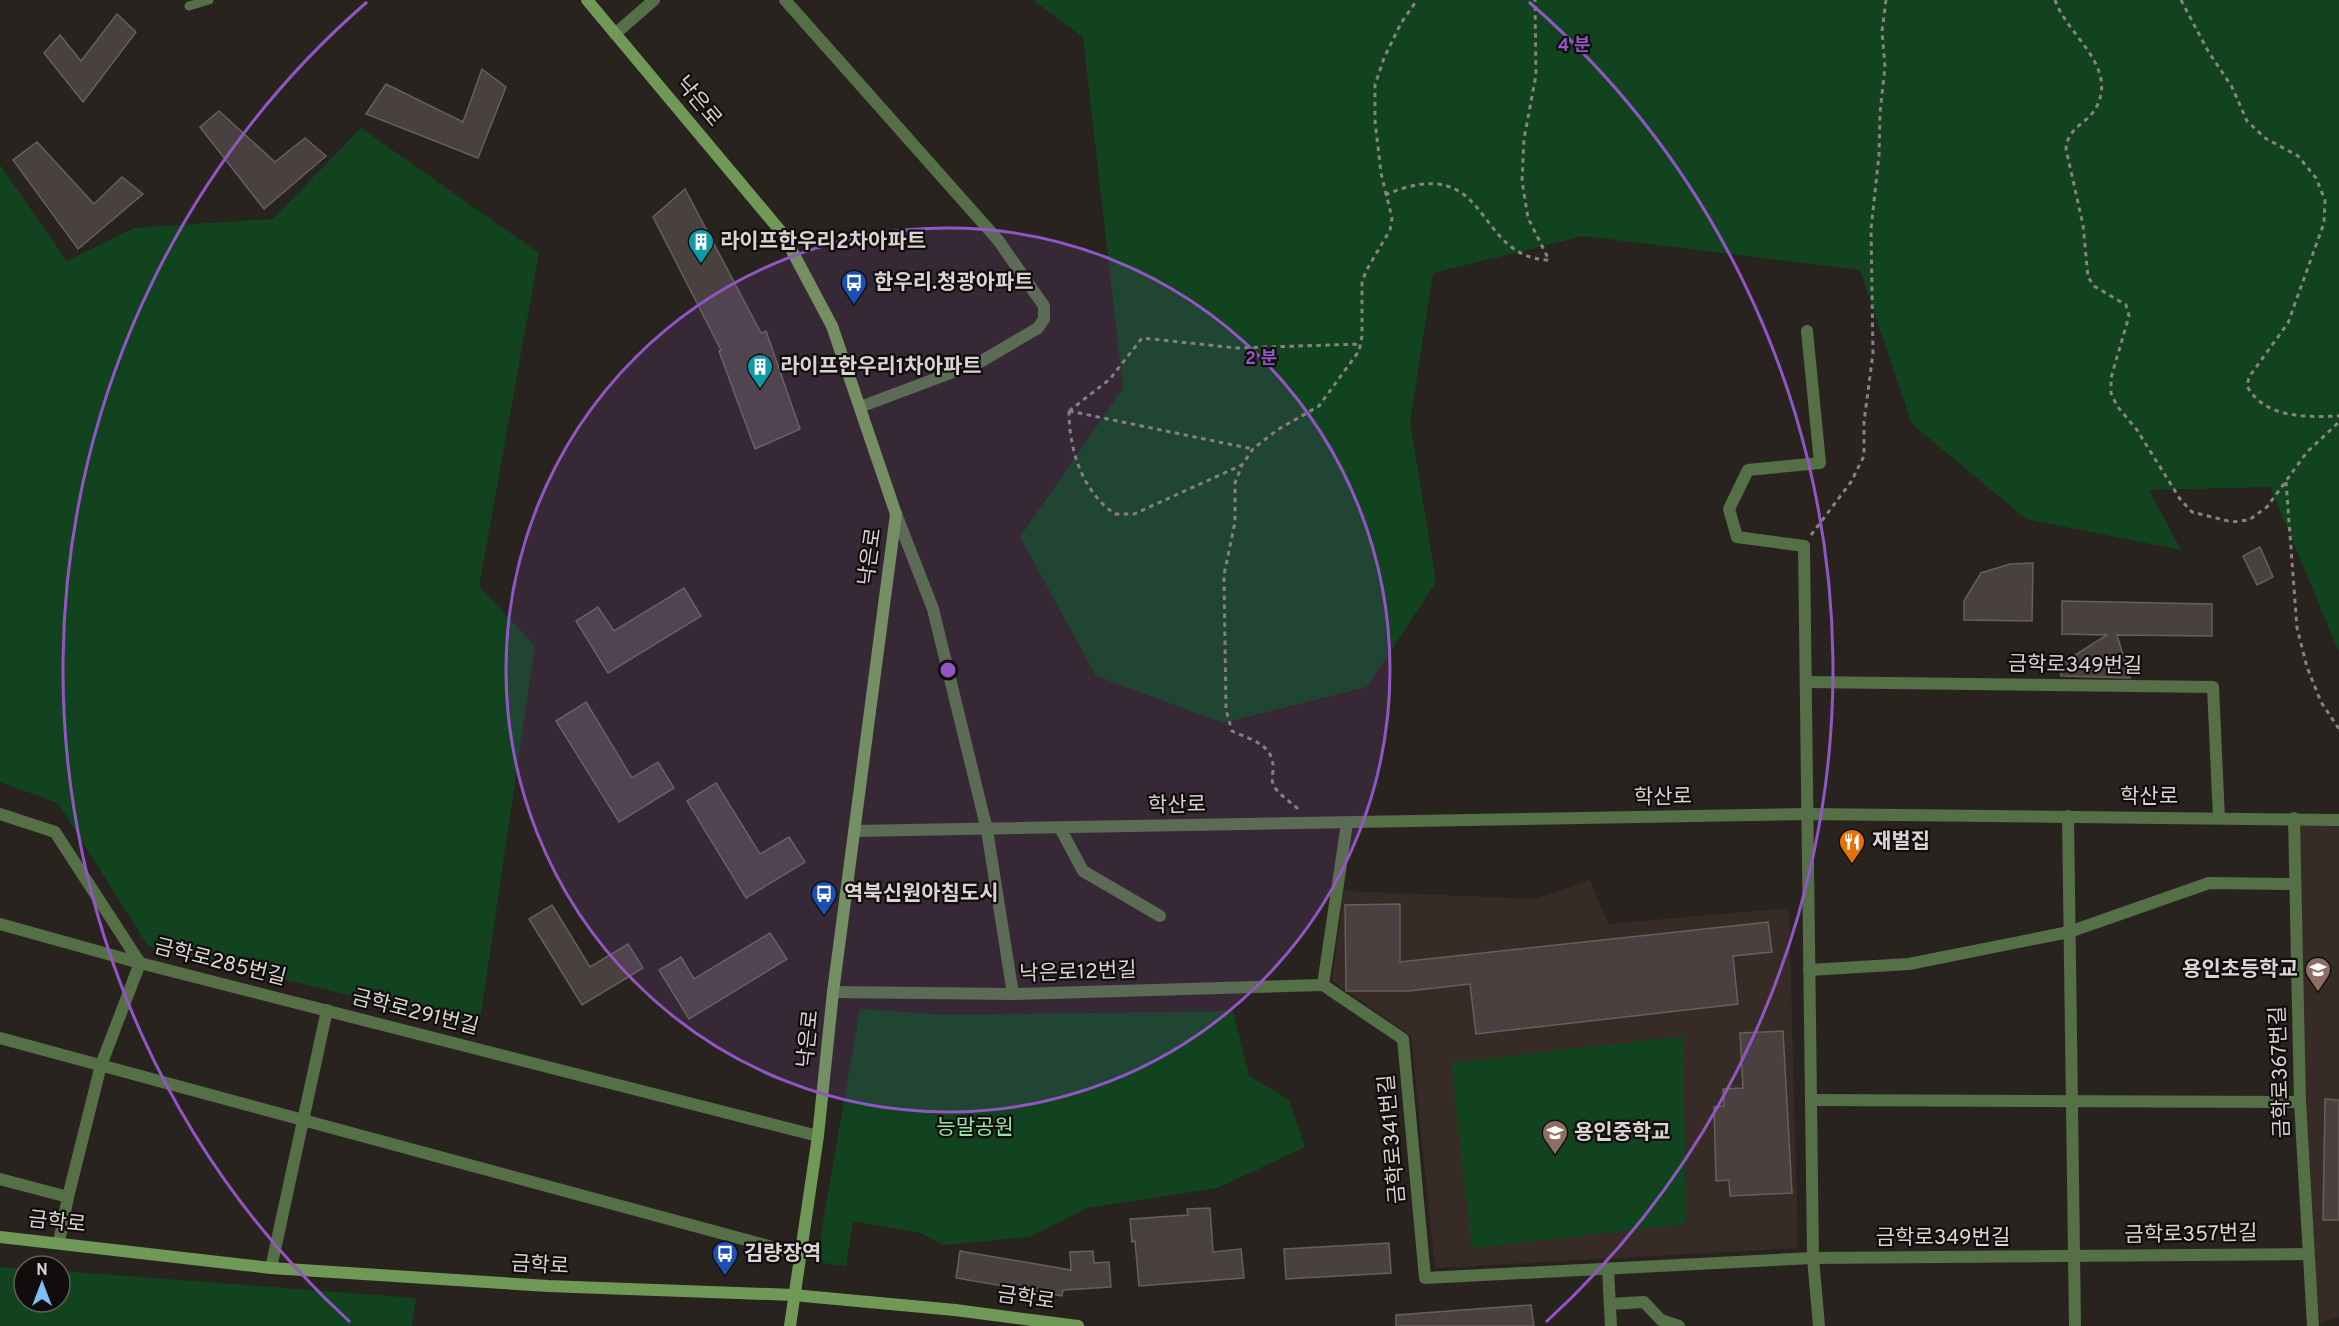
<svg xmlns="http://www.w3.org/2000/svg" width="2339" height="1326" font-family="Overpass,'Noto Sans KR',sans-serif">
	<rect width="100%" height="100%" fill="#292320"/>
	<!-- built -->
	<g fill="#372b26">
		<path d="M 2294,818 L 2339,820 L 2339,1317 L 2320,1323 L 2300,1102 Z"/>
		<path d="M 1590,880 L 1608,924 L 1789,908 L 1798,1248 L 1435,1268 L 1411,1036 L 1332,981 L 1344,891 L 1535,899 Z"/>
	</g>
	<!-- green -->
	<g fill="#11441e">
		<path d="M 1033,0 L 2339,0 L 2339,652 L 2270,487 L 2149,490 L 2181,550 L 2026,519 L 1912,424 L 1860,270 L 1583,236 L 1433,273 L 1410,422 L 1436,582 L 1367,687 L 1223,723 L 1096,676 L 1020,537 L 1123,388 L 1083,37 Z"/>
		<path d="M 361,128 L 539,253 L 479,586 L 535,646 L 479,1027 L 148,946 L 58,803 L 0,782 L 0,165 L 67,261 L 134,228 L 273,219 Z"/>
		<path d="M 860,1009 L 948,1015 L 1233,1011 L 1249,1076 L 1289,1100 L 1305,1147 L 1217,1188 L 1087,1208 L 1029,1237 L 943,1245 L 921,1233 L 853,1221 L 846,1266 L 816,1262 Z"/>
		<path d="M 1683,1036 L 1686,1224 L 1472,1248 L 1451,1063 Z"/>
		<path d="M 0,1267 L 24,1268 L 24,1302 L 60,1302 L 60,1271 L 416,1298 L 412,1326 L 0,1326 Z"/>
	</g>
	<!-- building -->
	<g fill="#48413f" stroke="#675f5d" stroke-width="1.5">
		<path d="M 117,14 L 136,32 L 83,102 L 44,53 L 60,35 L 81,61 Z"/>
		<path d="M 482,69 L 506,87 L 478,158 L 366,114 L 386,84 L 463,122 Z"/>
		<path d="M 219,111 L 275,162 L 305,138 L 326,156 L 264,209 L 200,127 Z"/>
		<path d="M 37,142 L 94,204 L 122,177 L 143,194 L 78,249 L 13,160 Z"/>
		<path d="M 685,189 L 761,333 L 766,331 L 800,429 L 755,449 L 719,351 L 721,350 L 653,217 Z"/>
		<path d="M 2260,547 L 2273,577 L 2257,585 L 2243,556 Z"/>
		<path d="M 2033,563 L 2032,621 L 1964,620 L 1964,601 L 1981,573 L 2010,564 Z"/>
		<path d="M 684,588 L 701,616 L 608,673 L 576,621 L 598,607 L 614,631 Z"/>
		<path d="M 2062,601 L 2212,604 L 2212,636 L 2117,635 L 2130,678 L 2061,676 L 2061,664 L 2107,635 L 2062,634 Z"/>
		<path d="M 586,702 L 632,778 L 658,762 L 674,788 L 619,822 L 556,721 Z"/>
		<path d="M 716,783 L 760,854 L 789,837 L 805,862 L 746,898 L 687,801 Z"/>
		<path d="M 1400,904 L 1400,962 L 1768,922 L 1772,952 L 1733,956 L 1738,1004 L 1476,1034 L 1470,984 L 1409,991 L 1346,991 L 1345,905 Z"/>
		<path d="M 552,905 L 590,967 L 628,944 L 643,968 L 582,1005 L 529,919 Z"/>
		<path d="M 770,933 L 787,959 L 689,1019 L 659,970 L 681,957 L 694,979 Z"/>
		<path d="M 1783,1031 L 1792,1193 L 1730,1196 L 1729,1180 L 1716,1181 L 1714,1107 L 1724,1106 L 1723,1089 L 1743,1088 L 1740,1033 Z"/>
		<path d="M 2325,1099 L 2339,1100 L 2339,1220 L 2323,1220 Z"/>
		<path d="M 1210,1208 L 1213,1252 L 1241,1249 L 1244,1278 L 1139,1286 L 1135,1241 L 1132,1242 L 1130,1219 L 1188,1215 L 1187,1209 Z"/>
		<path d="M 1389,1243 L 1391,1273 L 1286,1279 L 1284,1249 Z"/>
		<path d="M 960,1251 L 1071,1270 L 1070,1252 L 1093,1251 L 1094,1263 L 1109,1262 L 1111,1287 L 1063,1290 L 1062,1296 L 956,1278 Z"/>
		<path d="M 1531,1305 L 1534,1326 L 1396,1326 L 1396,1315 Z"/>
	</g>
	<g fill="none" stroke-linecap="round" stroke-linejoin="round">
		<!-- path -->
		<g stroke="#888280" stroke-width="3" stroke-dasharray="4.5 4.5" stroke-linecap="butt">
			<path d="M 2055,0 C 2067,35 2117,65 2097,106 C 2088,124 2068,126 2066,149 L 2083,225 L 2088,277 L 2094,286 L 2126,305 L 2129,316 L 2111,378 L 2111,393 L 2117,406 L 2137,430 L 2180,499 L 2192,512 L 2232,522 L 2249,520 L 2267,507 L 2307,452 L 2339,422"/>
			<path d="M 2181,0 L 2208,51 L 2232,87 L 2247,121 L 2265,138 L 2298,156 L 2316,178 L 2325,200 L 2324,223 L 2288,323 L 2249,377 L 2247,386 C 2265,419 2306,417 2339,416"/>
			<path d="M 1385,195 C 1493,149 1472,258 1549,260 L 1528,218 L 1522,181 L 1524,139 L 1536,75 L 1535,0"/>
			<path d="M 1069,411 L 1110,379 L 1142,338 L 1237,348 L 1361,344"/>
			<path d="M 1069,411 C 1069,450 1082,491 1115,514 L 1134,514 L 1242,465"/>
			<path d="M 1069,411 L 1253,449"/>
			<path d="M 2286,482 L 2297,628 L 2307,667 L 2321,702 L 2339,729"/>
			<path d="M 1811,535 L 1851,482 L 1864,456 L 1864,422 L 1873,353 L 1871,229 L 1879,155 L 1880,113 L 1885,67 L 1882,31 L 1886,0"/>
			<path d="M 1298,809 C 1291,802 1282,797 1276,789 C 1271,783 1272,778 1273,771 C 1275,744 1251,740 1232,731 L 1226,710 L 1224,575 L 1235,522 L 1235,483 L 1242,465 L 1253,449 L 1277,430 L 1319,406 L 1359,351 L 1362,336 L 1362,283 L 1366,271 L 1390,230 L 1392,218 L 1381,173 L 1375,121 L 1375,85 L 1384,58 L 1401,23 L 1417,0"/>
		</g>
		<!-- service -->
		<path stroke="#556f46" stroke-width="9" d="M 189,6 L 209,0"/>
		<!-- minor -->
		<g stroke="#556f46" stroke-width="12">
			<path d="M 785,0 L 998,240 L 1044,306 L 1044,319 L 1038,328 L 980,362 L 860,407"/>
			<path d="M 615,34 L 654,0"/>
			<path d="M 1807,331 L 1820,463 L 1748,470 L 1729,509 L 1737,537 L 1804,546 L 1813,1258 L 1819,1326"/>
			<path d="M 896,514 L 933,609 L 987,830 L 1013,994"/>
			<path d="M 1806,682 L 2213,687 L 2219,818"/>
			<path d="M 0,814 L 55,832 L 140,963"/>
			<path d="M 2068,816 L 2075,1326"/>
			<path d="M 2294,818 L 2300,1102 L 2313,1326"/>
			<path d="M 1347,823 L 1323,985 L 1403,1039 L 1425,1278 L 1813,1258 L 2308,1254"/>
			<path d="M 1060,828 L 1083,871 L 1160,916"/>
			<path d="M 854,831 L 1807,814 L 2339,820"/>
			<path d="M 0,924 L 140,963 L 818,1136"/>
			<path d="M 1809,970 L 1909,964 L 2069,932 L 2209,883 L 2295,884"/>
			<path d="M 833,992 L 1013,994 L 1323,985"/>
			<path d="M 0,1038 L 798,1254"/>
			<path d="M 1811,1100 L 2300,1102"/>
			<path d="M 0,1179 L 68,1197"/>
			<path d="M 59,1242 L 68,1197 L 101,1065 L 140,963"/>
			<path d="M 271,1268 L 327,1010"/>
			<path d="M 1608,1269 L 1611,1326"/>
			<path d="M 1610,1304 L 1644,1302 L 1661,1320 L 1679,1326"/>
		</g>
		<!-- secondary -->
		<g stroke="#709856" stroke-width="12">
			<path d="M 587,0 L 783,234 L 832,326 L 896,514 L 833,992 L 818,1136 L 790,1326"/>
			<path d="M 0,1237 L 271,1268 L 548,1286 L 793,1295 L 955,1310 L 1078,1326"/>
		</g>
	</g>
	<!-- distance rings -->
	<circle cx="948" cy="670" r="442" fill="#9256c4" fill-opacity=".12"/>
	<g fill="none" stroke="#9256c4" stroke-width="3">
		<circle cx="948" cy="670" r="442"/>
		<path d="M350 1322A885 885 0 0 1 367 2M1529 2A885 885 0 0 1 1546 1322"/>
	</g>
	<!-- icons -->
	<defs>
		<symbol id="building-pin" viewBox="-11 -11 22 30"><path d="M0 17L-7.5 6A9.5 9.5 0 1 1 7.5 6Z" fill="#0f9aa8" stroke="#100d0c"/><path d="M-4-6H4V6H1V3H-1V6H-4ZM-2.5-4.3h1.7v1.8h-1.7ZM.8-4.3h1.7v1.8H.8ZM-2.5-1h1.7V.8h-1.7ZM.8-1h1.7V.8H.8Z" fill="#fff"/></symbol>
		<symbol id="bus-pin" viewBox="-11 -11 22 30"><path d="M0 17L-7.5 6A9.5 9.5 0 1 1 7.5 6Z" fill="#1a4fb4" stroke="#100d0c"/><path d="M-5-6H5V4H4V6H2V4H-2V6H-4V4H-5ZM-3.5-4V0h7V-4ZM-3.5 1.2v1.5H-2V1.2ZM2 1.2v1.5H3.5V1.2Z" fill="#fff"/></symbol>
		<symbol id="restaurant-pin" viewBox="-11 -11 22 30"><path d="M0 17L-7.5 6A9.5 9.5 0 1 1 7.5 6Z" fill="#e8710a" stroke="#100d0c"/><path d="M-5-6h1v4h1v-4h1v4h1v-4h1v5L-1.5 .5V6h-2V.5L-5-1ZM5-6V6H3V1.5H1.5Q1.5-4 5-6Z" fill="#fff"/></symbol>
		<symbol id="school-pin" viewBox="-11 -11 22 30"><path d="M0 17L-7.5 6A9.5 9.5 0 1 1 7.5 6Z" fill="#8d6e63" stroke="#100d0c"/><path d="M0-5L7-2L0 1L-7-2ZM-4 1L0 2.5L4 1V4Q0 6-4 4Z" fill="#fff"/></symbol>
	</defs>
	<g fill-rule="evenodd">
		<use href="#building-pin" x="686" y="227" width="30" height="40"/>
		<use href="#bus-pin" x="839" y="268" width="30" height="40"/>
		<use href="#building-pin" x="745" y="352" width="30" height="40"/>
		<use href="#restaurant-pin" x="1837" y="827" width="30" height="40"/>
		<use href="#bus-pin" x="809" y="879" width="30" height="40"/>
		<use href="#school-pin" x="2303" y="955" width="30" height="40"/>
		<use href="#school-pin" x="1540" y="1118" width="30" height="40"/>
		<use href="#bus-pin" x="710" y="1239" width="30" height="40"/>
	</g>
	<g text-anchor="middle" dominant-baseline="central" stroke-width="4.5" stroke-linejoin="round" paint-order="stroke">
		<!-- street labels -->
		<g font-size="21" fill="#d9d4d3" stroke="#100d0c">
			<text transform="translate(698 102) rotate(50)">낙은로</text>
			<text transform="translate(871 557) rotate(-82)">낙은로</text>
			<text transform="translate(2075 666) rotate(1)">금학로349번길</text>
			<text x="2149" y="797">학산로</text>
			<text transform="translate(1663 798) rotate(-1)">학산로</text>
			<text transform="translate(1177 806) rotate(-1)">학산로</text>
			<text transform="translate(220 963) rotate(14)">금학로285번길</text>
			<text transform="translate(1078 973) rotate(-2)">낙은로12번길</text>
			<text transform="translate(415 1013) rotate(14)">금학로291번길</text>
			<text transform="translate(809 1039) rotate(-84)">낙은로</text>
			<text transform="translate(2281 1072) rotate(-92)">금학로367번길</text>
			<text transform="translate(1393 1139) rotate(-95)">금학로341번길</text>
			<text transform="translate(57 1223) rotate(6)">금학로</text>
			<text transform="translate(2191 1235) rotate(-1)">금학로357번길</text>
			<text x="1943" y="1238">금학로349번길</text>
			<text transform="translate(540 1266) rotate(3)">금학로</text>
			<text transform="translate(1026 1299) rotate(8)">금학로</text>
		</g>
		<!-- poi labels -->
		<g font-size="21" font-weight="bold" fill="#d9d4d3" stroke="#100d0c" text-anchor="start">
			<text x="720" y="242">라이프한우리2차아파트</text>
			<text x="874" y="283">한우리.청광아파트</text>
			<text x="780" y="367">라이프한우리1차아파트</text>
			<text x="1872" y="842">재벌집</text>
			<text x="844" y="894">역북신원아침도시</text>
			<text x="2298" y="970" text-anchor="end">용인초등학교</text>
			<text x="1574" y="1133">용인중학교</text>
			<text x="744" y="1254">김량장역</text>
		</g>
		<!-- park labels -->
		<g font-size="21" fill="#95e5a1" stroke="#100d0c">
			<text x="975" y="1128">능말공원</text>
		</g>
	</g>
	<circle cx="948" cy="670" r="9" fill="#9256c4" stroke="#100d0c" stroke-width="3"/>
	<g font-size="18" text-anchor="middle" font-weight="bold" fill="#9256c4" stroke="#100d0c" stroke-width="4.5" stroke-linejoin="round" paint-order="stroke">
		<text x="1574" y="51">4 분</text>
		<text x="1261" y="364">2 분</text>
	</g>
	<!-- north arrow -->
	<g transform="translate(42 1284)"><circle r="28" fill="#100d0c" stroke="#605d5c" stroke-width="1.5"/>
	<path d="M0-4.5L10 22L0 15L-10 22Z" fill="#7cbef9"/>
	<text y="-9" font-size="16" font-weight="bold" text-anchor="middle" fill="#d9d4d3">N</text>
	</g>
</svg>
